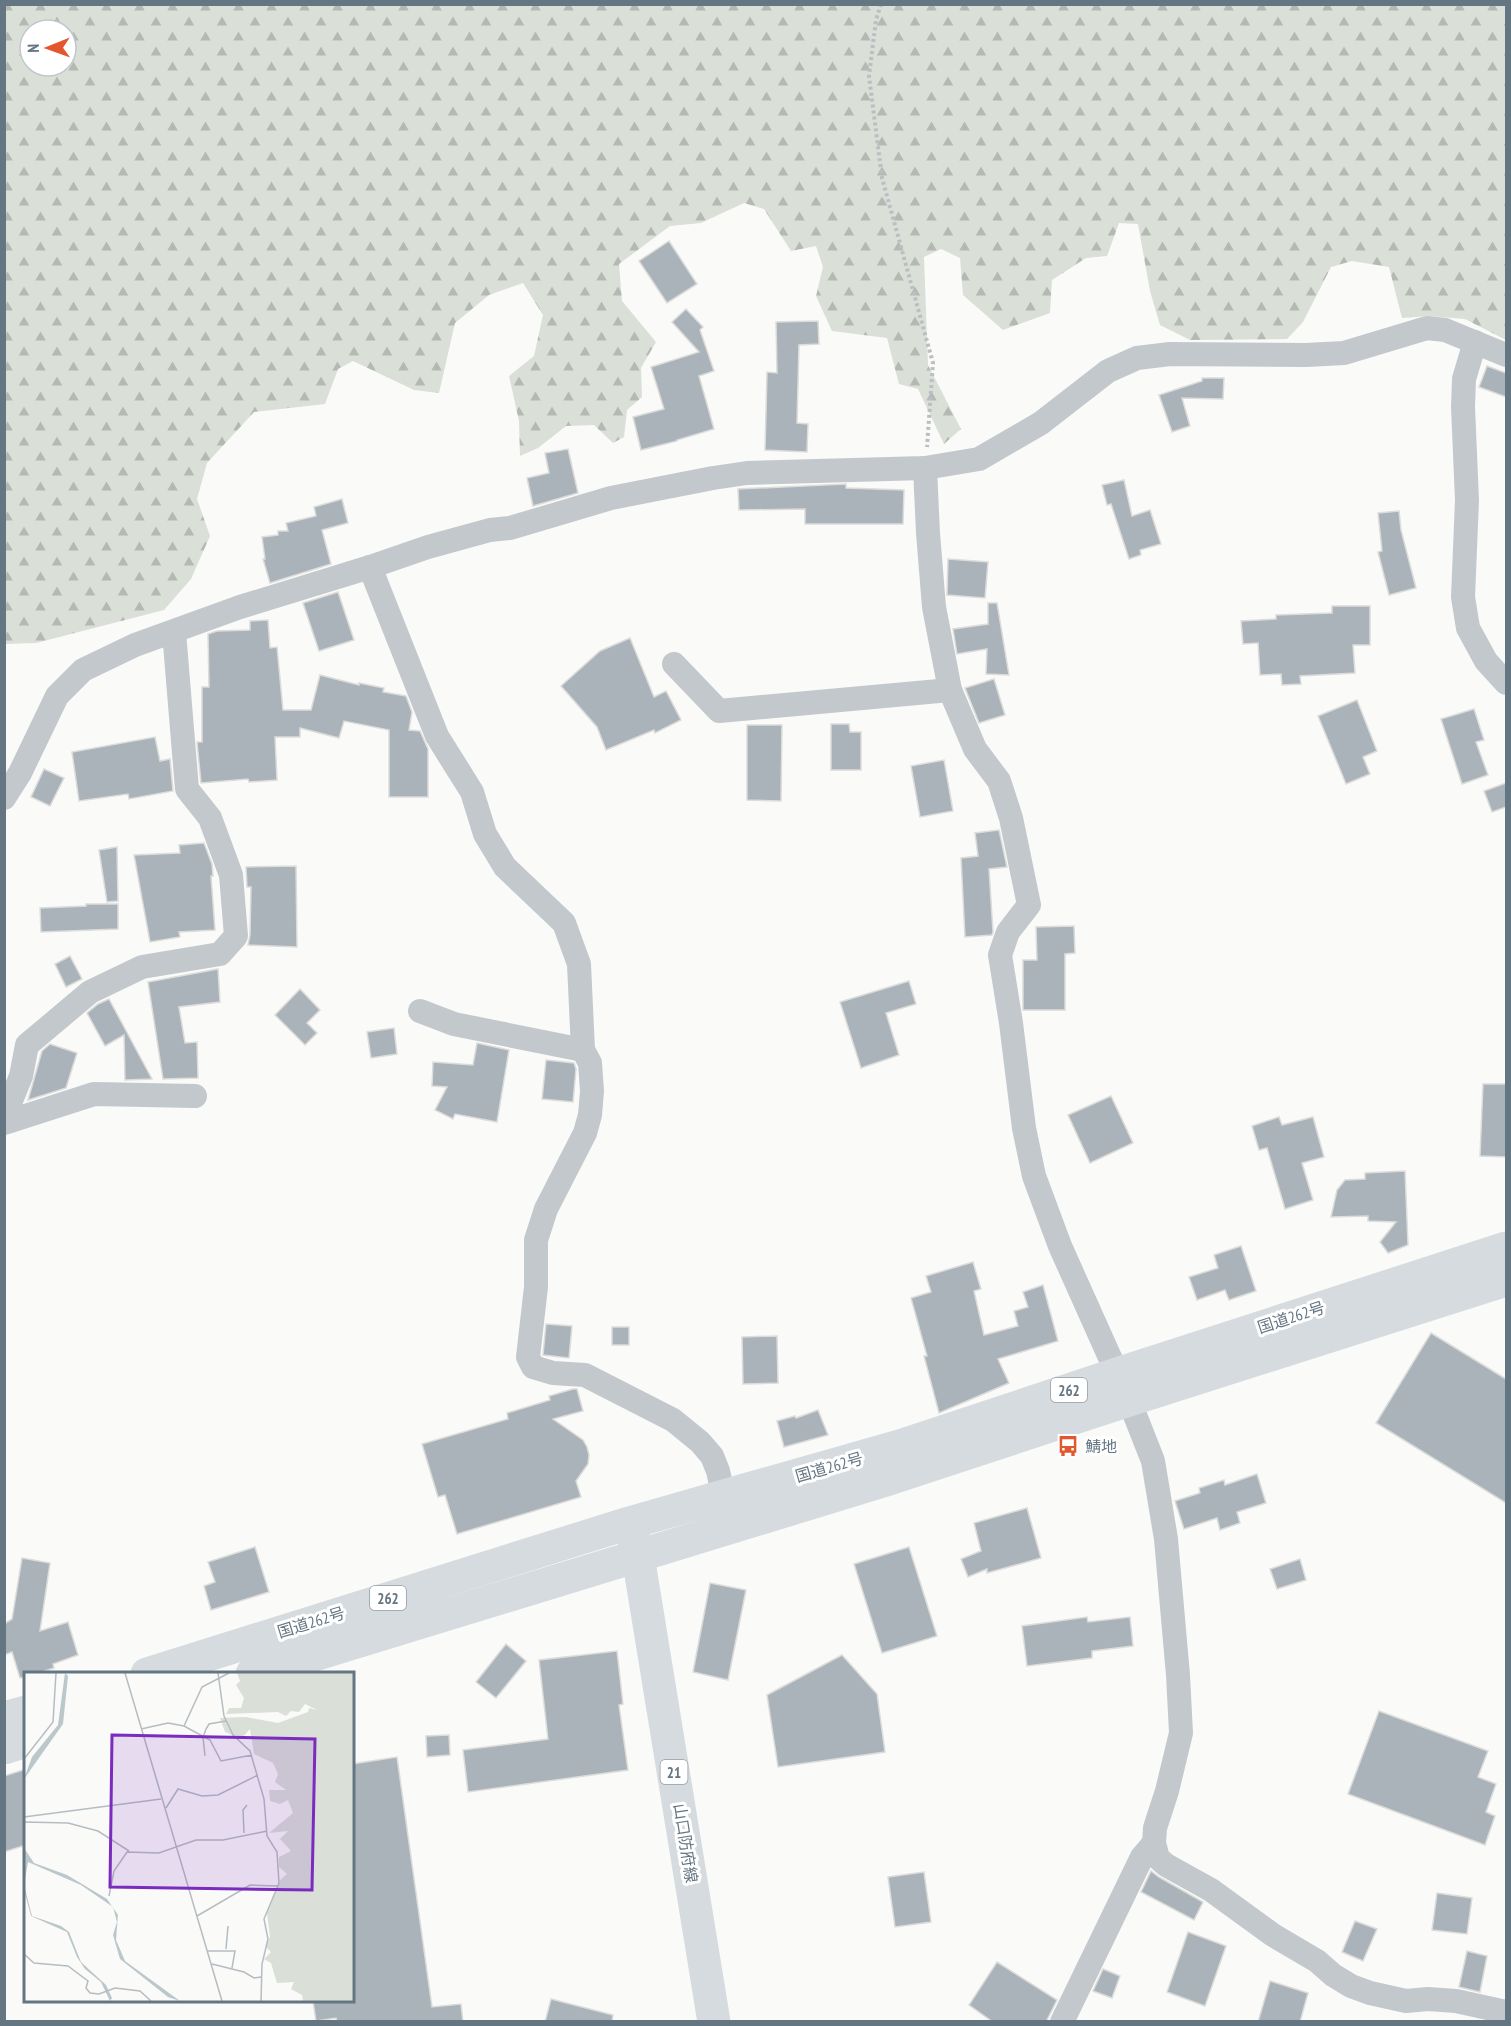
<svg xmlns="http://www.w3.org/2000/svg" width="1511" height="2026" font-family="'PT Sans Narrow','Noto Sans JP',sans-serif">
	<defs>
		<pattern id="forest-firs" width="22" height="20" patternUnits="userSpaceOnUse" patternTransform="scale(1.5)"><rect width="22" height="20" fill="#dadfd7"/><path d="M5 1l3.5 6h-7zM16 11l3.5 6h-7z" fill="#b4b9b4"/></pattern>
	</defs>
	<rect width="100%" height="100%" fill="#fafaf8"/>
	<!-- forest -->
	<path fill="url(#forest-firs)" fill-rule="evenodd" d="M 4,5 L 1506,5 L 1506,340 L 1465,319 L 1428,316 L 1402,318 L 1389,267 L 1352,261 L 1331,267 L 1303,322 L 1287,339 L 1190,340 L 1160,325 L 1150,291 L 1138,224 L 1119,223 L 1107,256 L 1086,258 L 1052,280 L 1050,313 L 1003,330 L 963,295 L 960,258 L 941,249 L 924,257 L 928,365 L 961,429 L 944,444 L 918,389 L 899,384 L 887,338 L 832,331 L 816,296 L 823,267 L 816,246 L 791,251 L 764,209 L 744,203 L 701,223 L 670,226 L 619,264 L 622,301 L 656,342 L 641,368 L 642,397 L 627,410 L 624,437 L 613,443 L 594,425 L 566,426 L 538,448 L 520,456 L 519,421 L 509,376 L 534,356 L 543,315 L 523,283 L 489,295 L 455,323 L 439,393 L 414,390 L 353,361 L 338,369 L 325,404 L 254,412 L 207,463 L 197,499 L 210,536 L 191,579 L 164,610 L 36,643 L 5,644 ZM 30,30 L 66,30 L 66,66 L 30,66 Z"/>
	<!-- building -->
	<g fill="#aab3b9" stroke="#dcdcda" stroke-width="1.5">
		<path d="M 669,241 L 697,284 L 667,303 L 639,261 Z"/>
		<path d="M 686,309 L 703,327 L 700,330 L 714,371 L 699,376 L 714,429 L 677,440 L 677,441 L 641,450 L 633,417 L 664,409 L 651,367 L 699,352 L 672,322 Z"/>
		<path d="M 818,321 L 819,344 L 799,345 L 797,423 L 808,424 L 807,452 L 765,450 L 767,372 L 777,373 L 776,322 Z"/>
		<path d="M 1487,366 L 1506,373 L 1506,397 L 1479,387 Z"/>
		<path d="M 1202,378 L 1224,378 L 1223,399 L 1182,398 L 1190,426 L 1172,432 L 1159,395 L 1202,381 Z"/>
		<path d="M 568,449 L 578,493 L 533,506 L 527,478 L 549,473 L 545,453 Z"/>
		<path d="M 1124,480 L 1132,516 L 1150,510 L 1161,544 L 1140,550 L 1141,555 L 1129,559 L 1111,504 L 1107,505 L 1102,485 Z"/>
		<path d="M 846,484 L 846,488 L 904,490 L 903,524 L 805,524 L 805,509 L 739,510 L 738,489 Z"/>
		<path d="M 342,499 L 348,523 L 322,530 L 331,564 L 270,583 L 263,559 L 265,559 L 262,537 L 278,535 L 278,531 L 288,531 L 286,523 L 316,516 L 314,507 Z"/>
		<path d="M 1399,511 L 1401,530 L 1416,588 L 1389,595 L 1378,552 L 1382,551 L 1378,513 Z"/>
		<path d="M 948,559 L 988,562 L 985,598 L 947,595 Z"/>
		<path d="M 338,592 L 354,640 L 319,651 L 303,603 Z"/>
		<path d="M 988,603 L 997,603 L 1009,675 L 986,674 L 987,649 L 957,654 L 953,629 L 988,624 Z"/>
		<path d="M 1332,606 L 1370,606 L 1370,645 L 1353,645 L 1355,673 L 1300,676 L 1301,684 L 1282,685 L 1281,674 L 1260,675 L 1258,643 L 1243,644 L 1241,621 L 1276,619 L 1276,615 L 1332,613 Z"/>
		<path d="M 268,620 L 270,648 L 277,647 L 283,710 L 311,710 L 320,675 L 359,685 L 359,683 L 384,688 L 383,692 L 406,696 L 412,712 L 409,730 L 420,731 L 428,749 L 428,797 L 389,797 L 389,730 L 344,721 L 339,738 L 300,728 L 300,737 L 275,737 L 277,780 L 249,782 L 248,779 L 201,783 L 197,742 L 202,742 L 202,687 L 209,687 L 208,634 L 217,631 L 250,630 L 250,621 Z"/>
		<path d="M 630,638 L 654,697 L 666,691 L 681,720 L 655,733 L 654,730 L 606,750 L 597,727 L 561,686 L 600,651 Z"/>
		<path d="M 994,679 L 1005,715 L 979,723 L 965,688 Z"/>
		<path d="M 1357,700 L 1377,751 L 1363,757 L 1370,774 L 1346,784 L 1318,716 Z"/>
		<path d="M 1474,709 L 1484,740 L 1476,742 L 1488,775 L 1462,784 L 1441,719 Z"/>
		<path d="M 831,724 L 849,724 L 850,732 L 861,732 L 861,770 L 831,770 Z"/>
		<path d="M 747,725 L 782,725 L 781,801 L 747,800 Z"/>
		<path d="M 155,737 L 160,761 L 170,759 L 173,791 L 129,799 L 128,794 L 79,801 L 72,752 Z"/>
		<path d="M 944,760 L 953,811 L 920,817 L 911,766 Z"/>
		<path d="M 44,769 L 64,778 L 50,806 L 31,797 Z"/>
		<path d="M 1506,783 L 1506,807 L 1492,812 L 1484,791 Z"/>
		<path d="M 999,830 L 1007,867 L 989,869 L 993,932 L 992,935 L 965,937 L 961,858 L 978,856 L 975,833 Z"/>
		<path d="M 204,843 L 212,864 L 213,876 L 211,876 L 215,930 L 179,932 L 180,937 L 150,942 L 134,855 L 180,853 L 179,845 Z"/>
		<path d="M 117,847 L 118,901 L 107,902 L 99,850 Z"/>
		<path d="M 296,866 L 297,947 L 248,945 L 250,935 L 251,887 L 247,887 L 246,867 Z"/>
		<path d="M 86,904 L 118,904 L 118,929 L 41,932 L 40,908 L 86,906 Z"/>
		<path d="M 1074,926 L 1075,953 L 1065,954 L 1065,1010 L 1023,1010 L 1023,960 L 1037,960 L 1036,927 Z"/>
		<path d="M 70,956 L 82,979 L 66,987 L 55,964 Z"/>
		<path d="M 218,969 L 220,1002 L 179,1007 L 185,1043 L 197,1042 L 198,1078 L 163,1079 L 148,982 Z"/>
		<path d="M 909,981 L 916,1004 L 886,1013 L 899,1055 L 861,1068 L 840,1002 Z"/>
		<path d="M 300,989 L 320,1010 L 307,1023 L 317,1033 L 305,1045 L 275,1015 Z"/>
		<path d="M 109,999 L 124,1027 L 152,1079 L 125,1080 L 124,1035 L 105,1046 L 87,1013 L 98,1004 Z"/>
		<path d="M 394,1028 L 397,1054 L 371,1058 L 367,1032 Z"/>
		<path d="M 477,1043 L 509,1050 L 497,1122 L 455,1114 L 453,1119 L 435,1110 L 447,1087 L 432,1086 L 433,1062 L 473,1065 Z"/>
		<path d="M 50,1044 L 77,1053 L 66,1088 L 28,1100 L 42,1051 Z"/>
		<path d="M 546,1060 L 574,1063 L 576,1069 L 573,1102 L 542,1099 Z"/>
		<path d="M 1483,1084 L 1506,1084 L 1506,1157 L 1480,1156 Z"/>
		<path d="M 1111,1096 L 1133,1143 L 1090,1163 L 1068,1115 Z"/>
		<path d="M 1279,1117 L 1282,1125 L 1313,1117 L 1324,1157 L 1302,1163 L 1313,1200 L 1285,1209 L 1267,1148 L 1259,1150 L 1252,1126 Z"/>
		<path d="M 1405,1171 L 1408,1245 L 1388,1253 L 1380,1242 L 1396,1222 L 1368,1221 L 1368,1216 L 1331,1217 L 1337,1190 L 1345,1180 L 1365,1179 L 1365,1173 Z"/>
		<path d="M 1241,1246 L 1256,1291 L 1229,1300 L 1225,1290 L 1197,1300 L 1189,1277 L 1218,1268 L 1214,1255 Z"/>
		<path d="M 973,1262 L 981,1289 L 974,1291 L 984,1335 L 1018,1326 L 1014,1311 L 1028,1307 L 1023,1292 L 1043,1285 L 1058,1341 L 998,1359 L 1009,1383 L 939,1413 L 924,1356 L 927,1356 L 911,1298 L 931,1292 L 926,1276 Z"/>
		<path d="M 546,1324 L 572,1326 L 569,1358 L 543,1355 Z"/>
		<rect x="612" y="1327" width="17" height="18"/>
		<path d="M 1431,1333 L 1506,1379 L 1506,1503 L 1376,1423 Z"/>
		<path d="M 777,1336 L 778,1383 L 743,1384 L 742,1337 Z"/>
		<path d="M 573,1389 L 577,1389 L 583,1411 L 553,1419 L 583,1440 L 587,1447 L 589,1455 L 588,1464 L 576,1481 L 581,1497 L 457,1534 L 445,1495 L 438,1497 L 422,1444 L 508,1419 L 507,1413 L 550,1400 L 549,1396 Z"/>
		<path d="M 818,1410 L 828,1435 L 784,1447 L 777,1421 L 795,1416 L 796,1418 Z"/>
		<path d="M 1257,1474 L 1266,1503 L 1237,1512 L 1240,1523 L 1220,1530 L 1217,1518 L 1184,1529 L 1175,1501 L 1200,1493 L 1199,1488 L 1224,1480 L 1225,1485 Z"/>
		<path d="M 1027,1508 L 1041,1558 L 987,1573 L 987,1569 L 968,1577 L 961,1559 L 981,1551 L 974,1523 Z"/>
		<path d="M 255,1547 L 269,1592 L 211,1610 L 204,1586 L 215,1582 L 208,1562 Z"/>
		<path d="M 909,1547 L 937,1636 L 882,1653 L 854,1564 Z"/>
		<path d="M 22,1558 L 50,1563 L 40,1631 L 68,1622 L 78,1655 L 53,1664 L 54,1668 L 35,1674 L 26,1674 L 26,1677 L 20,1678 L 12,1652 L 4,1655 L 4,1624 L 12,1619 Z"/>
		<path d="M 1300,1559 L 1306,1580 L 1277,1589 L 1270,1569 Z"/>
		<path d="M 710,1583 L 746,1590 L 728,1680 L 693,1672 Z"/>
		<path d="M 1087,1617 L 1088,1622 L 1130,1617 L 1133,1646 L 1092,1651 L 1092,1658 L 1027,1666 L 1022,1626 Z"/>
		<path d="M 506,1644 L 526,1661 L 496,1698 L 476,1682 Z"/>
		<path d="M 617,1651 L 623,1704 L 619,1705 L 628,1770 L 468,1792 L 463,1750 L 548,1739 L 539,1660 Z"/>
		<path d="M 842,1655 L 877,1694 L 885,1752 L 778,1767 L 767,1695 Z"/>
		<path d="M 1379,1711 L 1488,1751 L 1478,1777 L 1496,1784 L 1486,1812 L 1495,1816 L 1485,1845 L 1348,1794 Z"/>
		<path d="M 449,1735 L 450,1755 L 427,1757 L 426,1736 Z"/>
		<path d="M 397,1757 L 432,2007 L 461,2004 L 463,2022 L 337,2022 L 336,2018 L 316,2021 L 313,2001 L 352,2001 L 352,1764 Z"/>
		<path d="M 26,1769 L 26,1845 L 4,1852 L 4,1776 Z"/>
		<path d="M 1151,1871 L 1159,1877 L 1203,1902 L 1194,1920 L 1141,1892 Z"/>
		<path d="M 924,1872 L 931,1922 L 895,1927 L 888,1877 Z"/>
		<path d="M 1437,1893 L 1472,1898 L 1467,1934 L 1432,1930 Z"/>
		<path d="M 1355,1921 L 1377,1929 L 1363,1961 L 1342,1952 Z"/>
		<path d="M 1188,1932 L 1226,1946 L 1205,2006 L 1167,1992 Z"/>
		<path d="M 1467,1951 L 1487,1956 L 1480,1992 L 1459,1987 Z"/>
		<path d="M 997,1962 L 1057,2000 L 1046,2022 L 993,2022 L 969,2005 Z"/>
		<path d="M 1103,1969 L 1120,1976 L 1112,1998 L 1093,1991 Z"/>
		<path d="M 1270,1981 L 1308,1993 L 1300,2022 L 1258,2022 Z"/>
		<path d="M 551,1999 L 613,2015 L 612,2022 L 545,2022 Z"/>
	</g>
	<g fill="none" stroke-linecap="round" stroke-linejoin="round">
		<!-- path -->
		<path stroke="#bbbfc2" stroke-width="4" stroke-dasharray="3 3" stroke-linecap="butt" d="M 881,4 L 876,20 L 869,76 L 882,178 L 933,363 L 927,447"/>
		<!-- minor -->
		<g stroke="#c3c8cc" stroke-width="24">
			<path d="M 1475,342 L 1464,379 L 1463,407 L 1467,500 L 1463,597 L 1468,628 L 1486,661 L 1506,683"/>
			<path d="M 925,468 L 928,533 L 934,607 L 950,690 L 975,749 L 999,781 L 1011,818 L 1029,905 L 1008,932 L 1000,955 L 1011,1023 L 1024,1128 L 1034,1176 L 1060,1246 L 1129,1400 L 1153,1461 L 1166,1539 L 1178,1675 L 1181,1733 L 1167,1791 L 1155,1828 L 1154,1843 L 1158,1858 L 1166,1865 L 1211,1890 L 1273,1935 L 1317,1961 L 1333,1975 L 1351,1986 L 1370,1993 L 1406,2001 L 1428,1999 L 1456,2001 L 1506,2012"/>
			<path d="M 370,567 L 437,736 L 472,792 L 485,834 L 505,867 L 564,923 L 579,964 L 583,1050 L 590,1063 L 592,1091 L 590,1115 L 585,1133 L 546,1209 L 536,1240 L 536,1287 L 528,1357 L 533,1367 L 553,1373 L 585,1375 L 673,1420 L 700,1442 L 712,1456 L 718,1471 L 724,1498"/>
			<path d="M 674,664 L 719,711 L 950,690"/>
			<path d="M 4,798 L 20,773 L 57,696 L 83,670 L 135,645 L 240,607 L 370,567 L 428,547 L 490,530 L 510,528 L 611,498 L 713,478 L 747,473 L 925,468 L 979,459 L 1041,423 L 1108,371 L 1137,358 L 1170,354 L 1306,355 L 1344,353 L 1427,328 L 1445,330 L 1506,355"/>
			<path d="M 420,1011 L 454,1024 L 583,1050"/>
			<path d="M 4,1118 L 21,1076 L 27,1045 L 90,992 L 142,967 L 220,954 L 236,936 L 231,875 L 210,818 L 187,789 L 174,632"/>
			<path d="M 4,1123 L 94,1094 L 195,1096"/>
			<path d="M 1062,2022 L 1142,1857 L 1154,1843"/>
		</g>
		<!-- primary -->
		<path stroke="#d6dbdf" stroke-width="33" d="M 631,1528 L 638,1556 L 714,2022"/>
		<!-- trunk -->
		<g stroke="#d6dbdf" stroke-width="33">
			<path d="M 147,1674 L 629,1523 L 906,1444 L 1117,1374 L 1506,1248"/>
			<path d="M 252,1674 L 886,1480 L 1129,1400 L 1506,1280"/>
			<path d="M 4,1718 L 26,1712"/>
			<path d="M 4,1748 L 26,1741"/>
		</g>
	</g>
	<!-- icons -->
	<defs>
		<symbol id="bus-bare" viewBox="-9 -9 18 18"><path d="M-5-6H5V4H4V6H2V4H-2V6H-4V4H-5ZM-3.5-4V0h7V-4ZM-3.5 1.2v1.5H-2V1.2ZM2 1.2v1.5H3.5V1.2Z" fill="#e4572e" stroke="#fff" stroke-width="2.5" paint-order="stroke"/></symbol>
	</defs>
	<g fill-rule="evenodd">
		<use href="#bus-bare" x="1053" y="1431" width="30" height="30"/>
	</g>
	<g text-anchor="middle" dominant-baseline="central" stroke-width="6" stroke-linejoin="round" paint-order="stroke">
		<!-- shield labels -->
		<g fill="#fff" stroke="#939fa8" stroke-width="1.5">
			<rect x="1051" y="1378" width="36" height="24" rx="4.5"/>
			<rect x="370" y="1586" width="36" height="24" rx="4.5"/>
			<rect x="660.5" y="1760" width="27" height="24" rx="4.5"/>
		</g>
		<g font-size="15" font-weight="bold" fill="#657683">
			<text x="1069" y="1390">262</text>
			<text x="388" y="1598">262</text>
			<text x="674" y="1772">21</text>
		</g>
		<!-- street labels -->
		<g font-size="16" fill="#657683" stroke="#fff">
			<text transform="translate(1291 1317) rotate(-18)">国道262号</text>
			<text transform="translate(829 1467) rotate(-16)">国道262号</text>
			<text transform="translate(311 1622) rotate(-17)">国道262号</text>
			<text transform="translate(686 1843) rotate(81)">山口防府線</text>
		</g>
		<!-- poi labels -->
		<g font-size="16" fill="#657683" stroke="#fff" text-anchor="start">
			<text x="1085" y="1446">鯖地</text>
		</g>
	</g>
	<!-- overview -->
	<g transform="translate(24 1672)">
		<rect width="330" height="330" fill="#fafaf8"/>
		<path d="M 213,1 L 330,1 L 330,329 L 279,329 L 278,323 L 267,317 L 270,310 L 253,311 L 247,291 L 240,287 L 247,280 L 242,275 L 246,265 L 243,241 L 257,207 L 263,202 L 255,195 L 255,185 L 267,179 L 256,167 L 264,159 L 245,161 L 269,141 L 264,128 L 256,132 L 246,129 L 245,118 L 262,118 L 251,110 L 254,102 L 249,91 L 230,82 L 226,57 L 217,67 L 213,65 L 201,60 L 196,46 L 222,45 L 254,51 L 284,40 L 285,36 L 293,38 L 281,32 L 275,40 L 267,39 L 262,44 L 254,40 L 202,42 L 205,36 L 217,36 L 220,26 L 212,13 L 216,9 Z" fill="#dadfd7"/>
		<path d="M 41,1 L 44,4 L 39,52 L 0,107 L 8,85 L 34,53 ZM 0,176 L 10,191 L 43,203 L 83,227 L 94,243 L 92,268 L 101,289 L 156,329 L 144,325 L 96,287 L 89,263 L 93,250 L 89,235 L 57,213 L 4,190 L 0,213 L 8,244 L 37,254 L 45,260 L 57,290 L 82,313 L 88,326 L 86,329 L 77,310 L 61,297 L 53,285 L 43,260 L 7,244 L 0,218 Z" fill="#bbc7cb"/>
		<path fill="none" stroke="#b5bdc2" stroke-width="1.5" d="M 101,1 L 198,329M 194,1 L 200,44 L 209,63 L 226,79 L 240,127 L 243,164 L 253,180 L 255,211 L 240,247 L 244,267 L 238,292 L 237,329M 160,54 L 178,15 L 205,1M 117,57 L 144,51 L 160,54 L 186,68 L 197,89 L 228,83M 181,84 L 179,65 L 182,57 L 185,52 L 202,49M 0,87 L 29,50 L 32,1M 142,136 L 154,117 L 178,124 L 194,123 L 234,103M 0,145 L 137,127M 0,150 L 44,151 L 74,159 L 105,179M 220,161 L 219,138 L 223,133M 85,224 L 90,199 L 103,180 L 135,181 L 172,168 L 199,168 L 243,159M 173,244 L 226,213 L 254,214M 202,277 L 204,254M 183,279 L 211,279 L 208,296M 0,282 L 10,291 L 44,294 L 64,309 L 62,316 L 66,321 L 75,322 L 91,316 L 116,319 L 127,329M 188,292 L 220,300 L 230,306 L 237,305"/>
		<path fill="#7b2cbf" fill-opacity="0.15" stroke="#7b2cbf" stroke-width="3" d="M 88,63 L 291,67 L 288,218 L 86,215 Z"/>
		<rect width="330" height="330" fill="none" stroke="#657683" stroke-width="3"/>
	</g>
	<!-- border -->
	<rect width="1511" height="2026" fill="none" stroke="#657683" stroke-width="12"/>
	<!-- north arrow -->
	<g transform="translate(48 48) rotate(269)"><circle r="28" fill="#ffffff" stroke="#c1c8cd" stroke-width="1.5"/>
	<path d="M0-4.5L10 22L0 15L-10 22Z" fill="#e4572e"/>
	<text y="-9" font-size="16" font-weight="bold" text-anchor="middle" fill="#657683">N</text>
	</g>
</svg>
